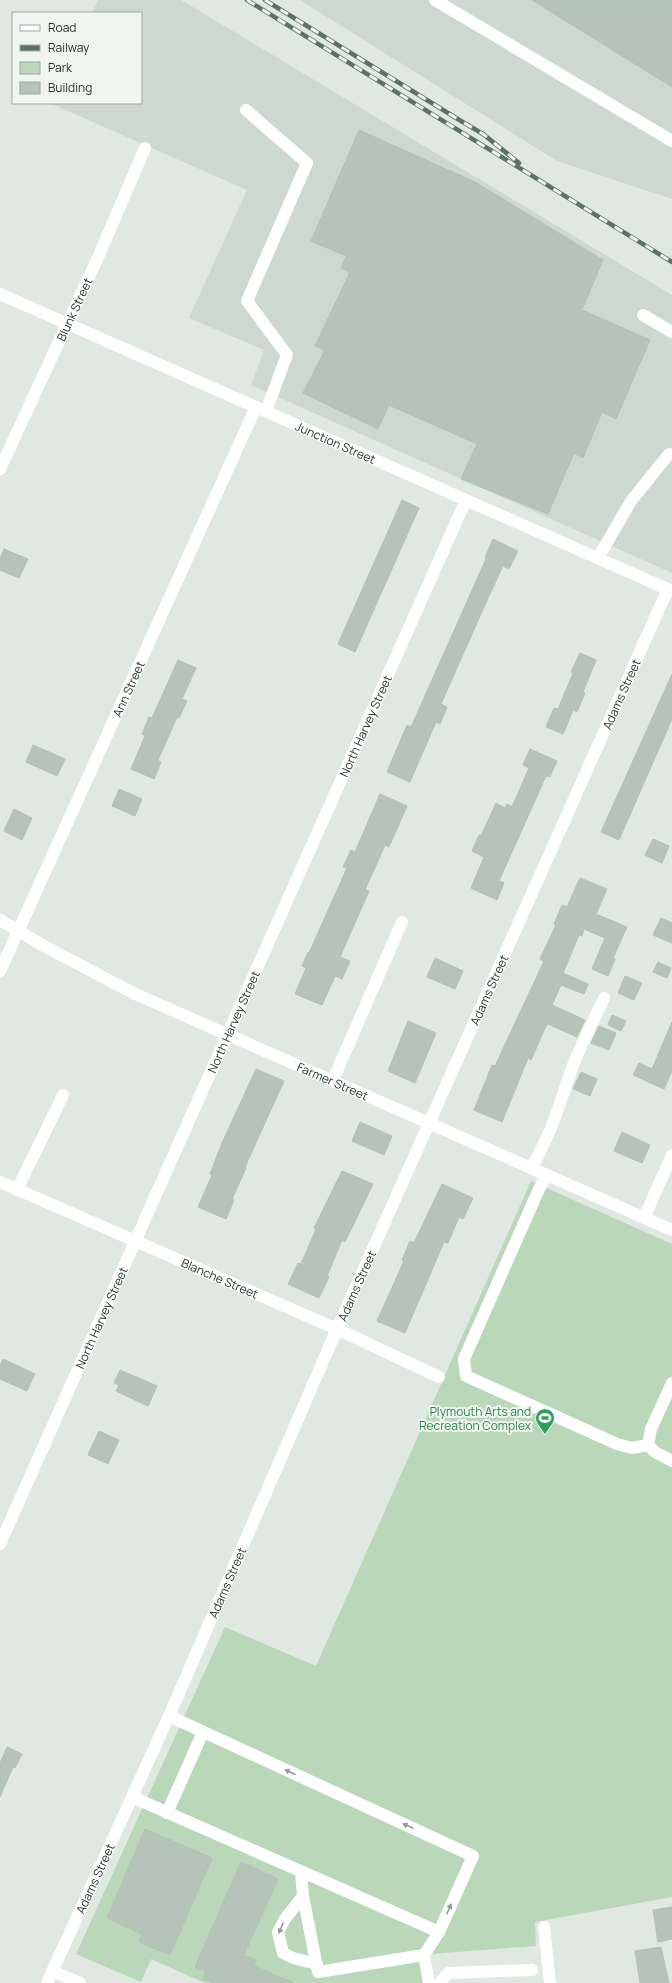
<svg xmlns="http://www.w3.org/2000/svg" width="672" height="1983" font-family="Manrope,sans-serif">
	<rect width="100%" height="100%" fill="#dfe8e1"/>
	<!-- built -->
	<g fill="#cdd8d0">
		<path d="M 98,0 L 181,0 L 672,295 L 672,573 L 251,385 L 264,350 L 189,318 L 247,190 L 52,104 L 141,103 L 141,13 L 92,13 Z"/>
		<path d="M 300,0 L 672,0 L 672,199 L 557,161 Z"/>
	</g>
	<!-- green -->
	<path fill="#bbd7ba" d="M 531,1181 L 672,1244 L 672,1897 L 535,1922 L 536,1946 L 430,1954 L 435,1983 L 205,1983 L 151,1959 L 141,1982 L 76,1954 L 225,1627 L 316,1666 Z"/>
	<!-- building -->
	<g fill="#b5c3b9" stroke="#b2c1b6">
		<path d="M 532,0 L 672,0 L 672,87 Z"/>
		<path d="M 359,130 L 475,182 L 603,260 L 582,310 L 650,340 L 616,419 L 602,412 L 583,458 L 574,453 L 548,514 L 461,479 L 477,444 L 389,405 L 378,429 L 303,393 L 325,350 L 315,346 L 350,272 L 341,268 L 346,256 L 311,241 Z"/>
		<path d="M 402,500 L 419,508 L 355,652 L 338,644 Z"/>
		<path d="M 493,539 L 518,551 L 509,569 L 503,566 L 488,598 L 441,704 L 447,707 L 440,724 L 436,722 L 410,782 L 387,772 L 407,725 L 411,727 L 486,559 L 485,558 Z"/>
		<path d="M 4,549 L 28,559 L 19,578 L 0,570 L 0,559 Z"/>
		<path d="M 580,653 L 596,660 L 583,692 L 585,693 L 577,712 L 573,710 L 563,734 L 546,727 L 554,708 L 558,709 L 573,673 L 571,672 Z"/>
		<path d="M 178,660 L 196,668 L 182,699 L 187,701 L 179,718 L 177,717 L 158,760 L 161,762 L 154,779 L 131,769 L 145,736 L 142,734 L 149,717 L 152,718 Z"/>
		<path d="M 672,674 L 672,719 L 619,840 L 601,832 Z"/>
		<path d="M 33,745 L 65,759 L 57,776 L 26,762 Z"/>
		<path d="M 530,749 L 557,761 L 550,777 L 546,776 L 499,881 L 504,883 L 497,900 L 471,888 L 484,857 L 472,851 L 479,835 L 481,836 L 496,803 L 505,808 L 507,804 L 512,807 L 529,768 L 523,765 Z"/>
		<path d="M 119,789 L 142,799 L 135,816 L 112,806 Z"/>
		<path d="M 380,794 L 407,806 L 389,847 L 385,845 L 365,890 L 369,891 L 340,957 L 350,961 L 342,979 L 335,976 L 322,1005 L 295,994 L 306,968 L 302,966 L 308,952 L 309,953 L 347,868 L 343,867 L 351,850 L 355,852 Z"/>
		<path d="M 14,809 L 32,818 L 22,840 L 4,831 Z"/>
		<path d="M 653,839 L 669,846 L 662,863 L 645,855 Z"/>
		<path d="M 580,878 L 607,889 L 596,914 L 627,927 L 613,958 L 615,959 L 608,976 L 592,969 L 605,938 L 584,929 L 582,936 L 579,935 L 563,973 L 588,984 L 584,994 L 561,985 L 552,1005 L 585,1020 L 577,1037 L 548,1024 L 545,1028 L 531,1060 L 528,1058 L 502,1122 L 474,1110 L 492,1065 L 495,1066 L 544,961 L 540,959 L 556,925 L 554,924 L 562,905 L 567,907 Z"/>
		<path d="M 661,918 L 672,923 L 672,943 L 653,935 Z"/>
		<path d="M 435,958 L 463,971 L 455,989 L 427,977 Z"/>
		<path d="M 658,962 L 671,968 L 667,978 L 653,972 Z"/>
		<path d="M 625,976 L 642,983 L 634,1000 L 618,993 Z"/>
		<path d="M 612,1015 L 626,1021 L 621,1031 L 608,1025 Z"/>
		<path d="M 408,1021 L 436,1033 L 415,1083 L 388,1071 Z"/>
		<path d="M 672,1022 L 672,1071 L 664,1089 L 633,1075 L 639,1063 L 652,1069 Z"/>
		<path d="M 599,1026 L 616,1033 L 609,1050 L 591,1043 Z"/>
		<path d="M 256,1069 L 284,1081 L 245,1167 L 246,1168 L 232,1199 L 234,1200 L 226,1219 L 198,1207 L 212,1175 L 210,1174 L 222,1143 Z"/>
		<path d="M 581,1072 L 597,1079 L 590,1096 L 573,1089 Z"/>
		<path d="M 360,1122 L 392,1136 L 384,1155 L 352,1141 Z"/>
		<path d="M 622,1132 L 650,1145 L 642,1163 L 614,1151 Z"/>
		<path d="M 342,1171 L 373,1184 L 345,1242 L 342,1240 L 327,1276 L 329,1277 L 319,1298 L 288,1284 L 298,1263 L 301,1264 L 316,1229 L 314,1228 Z"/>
		<path d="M 442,1184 L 473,1198 L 463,1219 L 459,1217 L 448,1243 L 444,1242 L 405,1333 L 377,1321 L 404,1261 L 402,1260 L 410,1241 L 414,1243 Z"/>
		<path d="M 3,1359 L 35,1374 L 27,1391 L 0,1379 L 0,1366 Z"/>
		<path d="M 120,1370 L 157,1386 L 148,1406 L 116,1391 L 119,1385 L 114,1383 Z"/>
		<path d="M 99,1431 L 119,1440 L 108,1464 L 88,1455 Z"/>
		<path d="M 7,1747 L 22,1754 L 15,1768 L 13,1767 L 0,1797 L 0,1763 Z"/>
		<path d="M 145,1829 L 212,1858 L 170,1955 L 139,1942 L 142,1934 L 107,1918 Z"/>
		<path d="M 241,1862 L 278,1879 L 244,1955 L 256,1960 L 254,1966 L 294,1983 L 213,1983 L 203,1979 L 206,1971 L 195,1967 Z"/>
		<path d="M 672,1907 L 672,1939 L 658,1942 L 653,1910 Z"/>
		<path d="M 661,1947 L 669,1983 L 640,1983 L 635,1951 Z"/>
	</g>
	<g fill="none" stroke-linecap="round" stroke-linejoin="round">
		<!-- minor -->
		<g stroke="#fff" stroke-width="12">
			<path d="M 435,0 L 672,141"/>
			<path d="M 246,110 L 307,163 L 247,301 L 287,355 L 266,411"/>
			<path id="s1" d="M 0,294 L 672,591"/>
			<path d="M 643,315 L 672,332"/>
			<path id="s2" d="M 0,469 L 100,253 L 145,148"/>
			<path d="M 598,558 L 631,501 L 669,454"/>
			<path id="s3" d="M 0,920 L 44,946 L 133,993 L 672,1230"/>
			<path id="s4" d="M 0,971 L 256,407"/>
			<path d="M 333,1080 L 402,922"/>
			<path d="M 531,1168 C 550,1137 560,1103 572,1068 C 581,1044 594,1021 604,998"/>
			<path d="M 547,1175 L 539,1189 L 464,1359 L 466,1376 L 617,1444 L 632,1448 L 648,1445"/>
			<path id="s5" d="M 0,1182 L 337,1329 L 439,1377"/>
			<path d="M 17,1190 L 63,1095"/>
			<path d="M 644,1218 L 672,1155"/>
			<path d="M 672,1383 L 651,1429 L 648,1445 L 655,1452 L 672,1461"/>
			<path id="s6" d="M 0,1544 L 466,500"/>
			<path d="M 169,1716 L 473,1856 L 439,1932 L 424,1955 L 429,1983"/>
			<path d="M 132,1797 L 439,1932"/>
			<path d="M 167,1813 L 203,1732"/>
			<path d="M 301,1872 L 303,1896 L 318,1972 L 424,1955"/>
			<path d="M 303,1896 L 285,1919 L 278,1932 L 283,1953 L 293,1958 L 317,1964"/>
			<path d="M 544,1927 L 550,1983"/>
			<path d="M 52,1971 L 80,1983"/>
			<path id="s7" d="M 47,1983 L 169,1716 L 337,1329 L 668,589"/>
			<path d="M 440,1983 L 448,1973 L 532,1970"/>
		</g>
		<defs>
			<g id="rail">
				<path d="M 247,0 L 672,262"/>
				<path d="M 265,0 L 461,121 L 483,134 L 519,163"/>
			</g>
		</defs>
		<!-- rail casing -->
		<use href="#rail" stroke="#5c7265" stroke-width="4.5"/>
		<!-- rail -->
		<use href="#rail" stroke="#eff5f0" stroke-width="3" stroke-dasharray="9" stroke-linecap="butt"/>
	</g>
	<!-- one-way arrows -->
	<defs><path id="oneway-solid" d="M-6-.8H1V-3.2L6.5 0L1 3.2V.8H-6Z"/></defs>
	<g fill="#909a94">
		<use href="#oneway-solid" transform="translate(290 1772) rotate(-155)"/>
		<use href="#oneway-solid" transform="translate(408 1826) rotate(-155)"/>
		<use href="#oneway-solid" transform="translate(449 1909) rotate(-66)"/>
		<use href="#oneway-solid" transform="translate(281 1928) rotate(112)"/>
	</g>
	<!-- icons -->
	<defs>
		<symbol id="stadium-pin" viewBox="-11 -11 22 30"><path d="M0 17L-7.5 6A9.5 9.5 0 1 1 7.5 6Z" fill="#2e9e5b" stroke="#eff5f0"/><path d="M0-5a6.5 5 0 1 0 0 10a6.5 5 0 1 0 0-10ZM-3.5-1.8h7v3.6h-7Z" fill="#fff"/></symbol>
	</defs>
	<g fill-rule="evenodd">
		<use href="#stadium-pin" x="534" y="1407" width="22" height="30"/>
	</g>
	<g text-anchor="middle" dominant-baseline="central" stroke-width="4" stroke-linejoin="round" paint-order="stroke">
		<!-- street labels -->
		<g font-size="12" fill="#22362a" stroke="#eff5f0">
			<text stroke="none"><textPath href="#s2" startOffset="176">Blunk Street</textPath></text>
			<text stroke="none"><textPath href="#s1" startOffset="367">Junction Street</textPath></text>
			<text stroke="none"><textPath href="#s4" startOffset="310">Ann Street</textPath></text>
			<text stroke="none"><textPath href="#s7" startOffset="1411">Adams Street</textPath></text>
			<text stroke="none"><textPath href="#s6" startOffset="896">North Harvey Street</textPath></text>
			<text stroke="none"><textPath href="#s7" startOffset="1087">Adams Street</textPath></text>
			<text stroke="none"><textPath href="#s6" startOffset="572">North Harvey Street</textPath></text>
			<text stroke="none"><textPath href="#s3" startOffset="370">Farmer Street</textPath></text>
			<text stroke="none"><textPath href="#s5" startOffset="240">Blanche Street</textPath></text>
			<text stroke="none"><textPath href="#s7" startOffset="763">Adams Street</textPath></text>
			<text stroke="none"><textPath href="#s6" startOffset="248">North Harvey Street</textPath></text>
			<text stroke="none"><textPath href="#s7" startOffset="439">Adams Street</textPath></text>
			<text stroke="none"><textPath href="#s7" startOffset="115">Adams Street</textPath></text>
		</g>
		<!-- leisure labels -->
		<g font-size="12" fill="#27864d" stroke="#eff5f0" text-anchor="end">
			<text x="531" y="1411">Plymouth Arts and<tspan x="531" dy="14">Recreation Complex</tspan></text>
		</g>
	</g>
	<!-- legend -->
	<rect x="12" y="12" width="130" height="92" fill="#eff5f0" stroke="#9da9a1"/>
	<rect x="20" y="25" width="20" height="6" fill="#ffffff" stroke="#9da9a1"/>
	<text x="48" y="32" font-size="12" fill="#22362a">Road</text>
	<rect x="20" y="45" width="20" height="6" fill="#5c7265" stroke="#9da9a1"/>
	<text x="48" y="52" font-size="12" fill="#22362a">Railway</text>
	<rect x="20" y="62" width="20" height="12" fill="#bbd7ba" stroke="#9da9a1"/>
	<text x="48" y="72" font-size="12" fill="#22362a">Park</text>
	<rect x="20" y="82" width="20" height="12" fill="#b5c3b9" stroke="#9da9a1"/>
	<text x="48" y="92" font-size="12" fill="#22362a">Building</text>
</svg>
